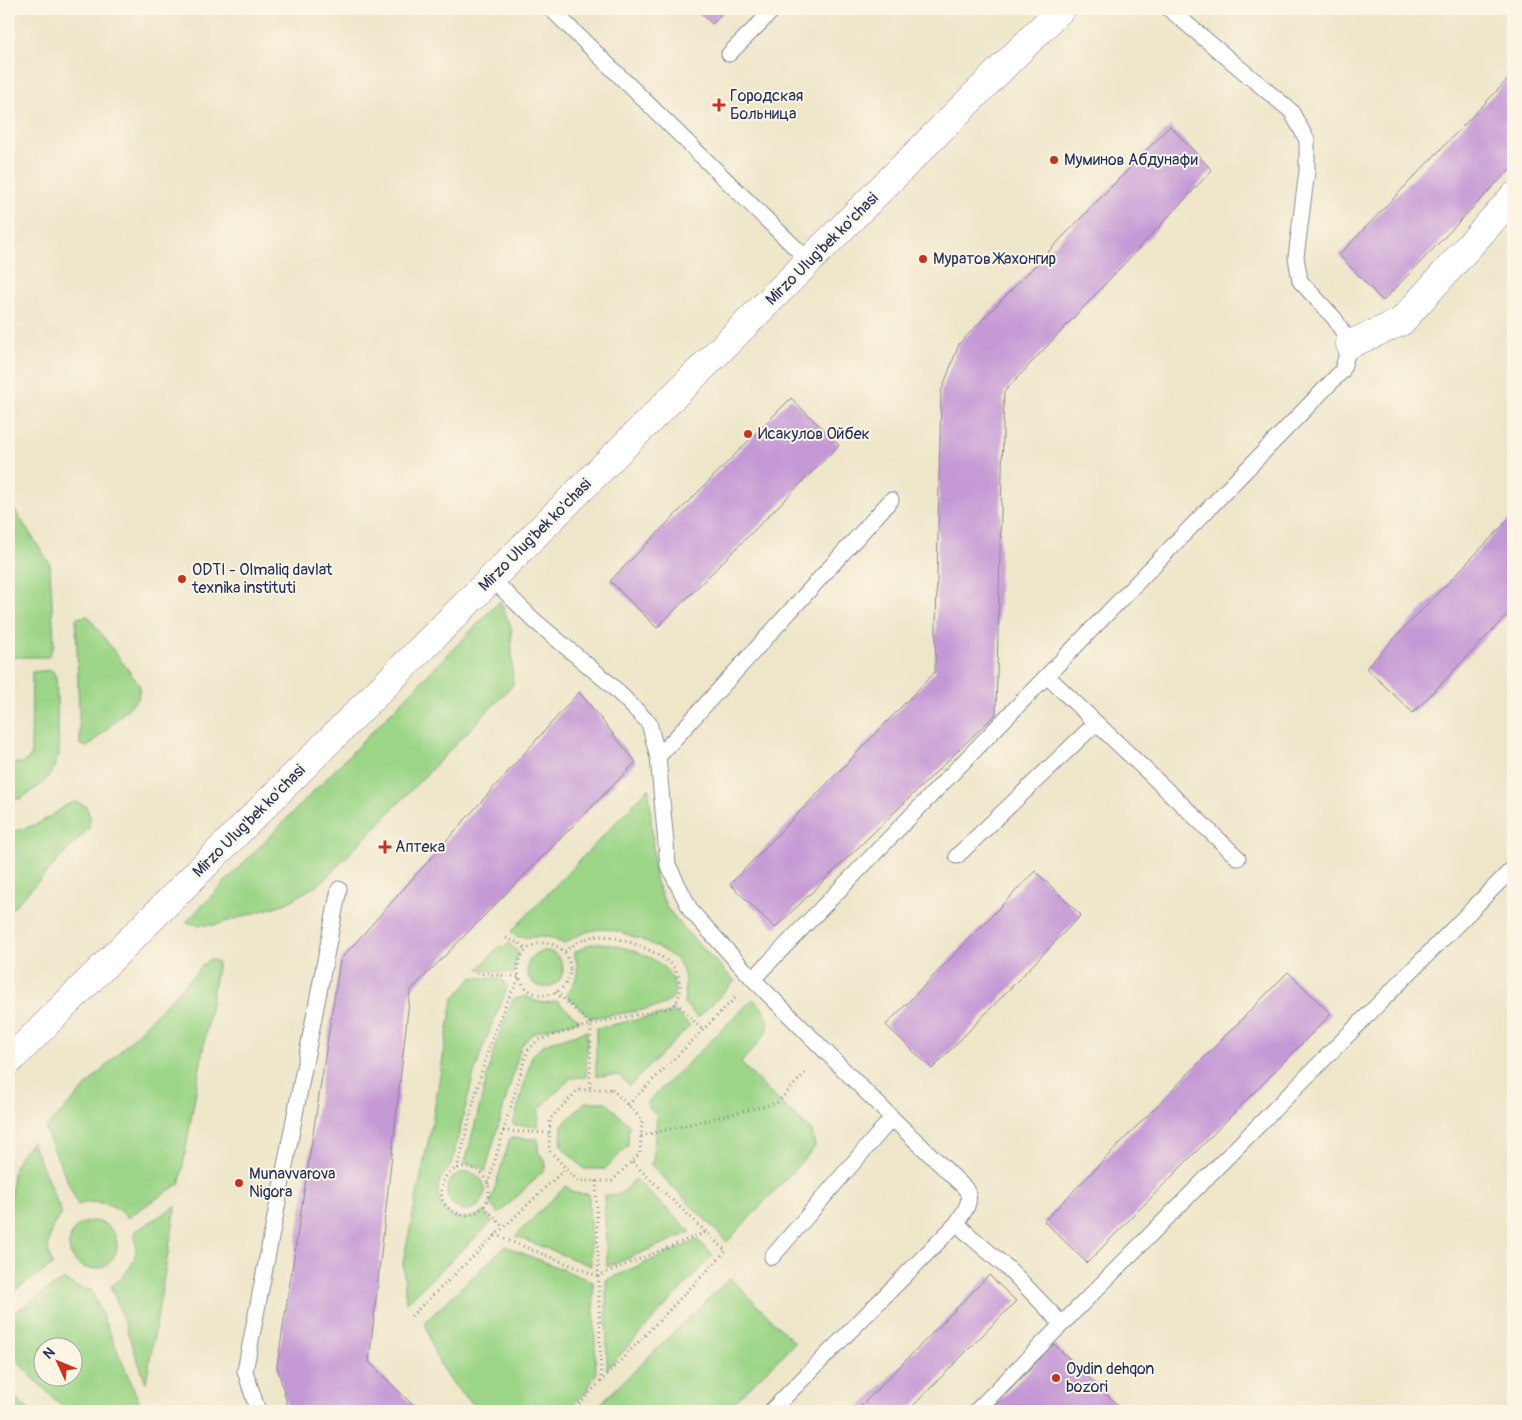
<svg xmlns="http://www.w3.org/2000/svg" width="1522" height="1420" font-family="Pangolin,sans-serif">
	<rect width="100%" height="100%" fill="#fcf5e5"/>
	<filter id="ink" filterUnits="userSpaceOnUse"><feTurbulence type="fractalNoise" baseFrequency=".02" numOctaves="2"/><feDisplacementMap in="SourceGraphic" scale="10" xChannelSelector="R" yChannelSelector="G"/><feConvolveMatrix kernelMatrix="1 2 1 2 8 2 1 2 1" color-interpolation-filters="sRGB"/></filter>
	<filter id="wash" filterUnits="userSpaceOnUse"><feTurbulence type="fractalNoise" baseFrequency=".0096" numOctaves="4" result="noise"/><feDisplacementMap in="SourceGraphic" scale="20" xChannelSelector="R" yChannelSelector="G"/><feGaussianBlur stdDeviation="1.12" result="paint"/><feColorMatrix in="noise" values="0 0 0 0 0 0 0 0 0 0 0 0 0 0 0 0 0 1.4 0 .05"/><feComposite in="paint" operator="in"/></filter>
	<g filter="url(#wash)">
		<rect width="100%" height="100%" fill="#eee6c9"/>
		<!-- green -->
		<g fill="#9cd587" stroke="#5c8272" fill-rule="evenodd">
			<path d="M 9,499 L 14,509 L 50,564 L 54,645 L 48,657 L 9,657 Z"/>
			<path d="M 500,601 L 511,627 L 513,685 L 323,881 L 287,903 L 215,925 L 198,925 L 186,922 Z"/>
			<path d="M 88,616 L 140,686 L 138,699 L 88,747 L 80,745 L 76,618 Z"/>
			<path d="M 52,670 L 56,677 L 59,754 L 51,774 L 41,785 L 21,798 L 9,802 L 9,764 L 22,763 L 31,757 L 32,672 Z"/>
			<path d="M 649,788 L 655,880 L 667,908 L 686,931 L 735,981 L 698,1018 L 684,1003 C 685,990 687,978 681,966 C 672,949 621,930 603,929 C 589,929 575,936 564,944 L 549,937 L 516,937 L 511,932 Z"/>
			<path d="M 75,802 L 86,806 L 90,817 L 89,828 L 9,912 L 9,833 C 23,829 38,825 51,816 C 59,811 65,804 75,802 Z"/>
			<path d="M 509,943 L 519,953 L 515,964 L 514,974 L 479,969 L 499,946 L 505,948 Z"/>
			<path d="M 598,943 C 622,945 670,958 674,985 C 675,992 674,998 668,1002 C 658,1010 606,1015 590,1018 L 566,995 C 576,983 582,968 573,953 L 588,945 Z"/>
			<circle cx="545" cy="969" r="18"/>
			<path d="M 209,959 L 218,962 L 180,1183 L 127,1218 C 116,1203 95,1199 78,1205 L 45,1129 Z"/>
			<path d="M 473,977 L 501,979 L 507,985 L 506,992 C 492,1023 480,1053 471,1085 C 466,1104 462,1122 457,1141 C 455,1148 455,1157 452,1163 C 447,1173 438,1178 438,1190 C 437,1217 464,1225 484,1212 L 492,1222 L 406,1303 L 403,1262 L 432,1123 L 453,999 Z"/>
			<path d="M 526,996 C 536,1003 545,1004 557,1001 L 580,1021 L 551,1027 L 532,1034 L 521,1046 L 485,1172 L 480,1167 L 465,1163 L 496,1043 L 513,999 Z"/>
			<path d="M 753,999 C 785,1027 760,1038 741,1063 L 770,1093 L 812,1131 L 815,1147 L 727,1242 L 650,1164 L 653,1160 L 657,1116 L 646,1104 Z"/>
			<path d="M 676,1012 L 690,1026 L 629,1086 L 619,1075 L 596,1076 L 596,1028 Z"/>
			<path d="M 587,1031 L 586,1077 L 571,1078 L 539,1109 L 538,1126 L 513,1125 L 532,1056 L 544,1044 Z"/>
			<path d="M 585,1102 L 606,1102 L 629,1125 L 628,1146 L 605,1169 L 584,1169 L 561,1146 L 562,1125 Z"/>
			<path d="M 510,1138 L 538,1139 L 538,1152 C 544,1158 548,1161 544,1170 L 499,1214 L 490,1204 Z"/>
			<path d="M 32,1142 L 62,1214 C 49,1225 44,1250 53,1265 L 9,1294 L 9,1215 L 13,1173 L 20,1155 Z"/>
			<circle cx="466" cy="1191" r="19"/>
			<path d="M 635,1179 L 691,1232 L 607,1267 L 604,1195 L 620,1194 Z"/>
			<path d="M 566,1186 L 574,1193 L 589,1194 L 591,1266 L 515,1236 Z"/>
			<path d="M 176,1206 L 146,1383 L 111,1286 C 130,1273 141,1256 134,1232 Z"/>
			<circle cx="93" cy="1245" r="24"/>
			<path d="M 698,1240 L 713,1255 L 607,1369 L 606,1280 Z"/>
			<path d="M 505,1246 L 593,1282 L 596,1374 L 586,1392 L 567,1411 L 483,1411 C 464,1398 445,1378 436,1356 C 431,1346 429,1333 425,1322 Z"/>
			<path d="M 730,1278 L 795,1343 L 725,1411 L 597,1411 L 595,1409 Z"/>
			<path d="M 64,1279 C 72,1286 81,1289 91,1290 L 142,1408 L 142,1411 L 67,1411 L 25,1370 L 9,1349 L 9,1316 ZM 42,1348 L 72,1348 L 72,1378 L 42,1378 Z"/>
			<path d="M 9,1391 L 30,1411 L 9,1411 Z"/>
		</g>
		<g id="blocks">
			<!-- building -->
			<g fill="#c498d5">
				<path d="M 696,9 L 726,9 L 712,24 Z"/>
				<path d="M 1513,74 L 1513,166 L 1383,301 L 1339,255 Z"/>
				<path d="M 1170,126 L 1212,170 L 1004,392 L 996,714 L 775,928 L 730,884 L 935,672 L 941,392 L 959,344 Z"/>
				<path d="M 791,398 L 839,445 L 657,628 L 610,581 Z"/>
				<path d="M 1513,515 L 1513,609 L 1413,713 L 1366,668 Z"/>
				<path d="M 579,692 L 636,762 L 410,991 L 369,1362 L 419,1411 L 289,1411 L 277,1366 L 340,960 Z"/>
				<path d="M 1035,871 L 1081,915 L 932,1069 L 886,1025 Z"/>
				<path d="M 1288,972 L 1331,1014 L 1087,1263 L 1044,1221 Z"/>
				<path d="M 989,1275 L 1016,1301 L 908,1411 L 856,1411 Z"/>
				<path d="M 1054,1344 L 1124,1411 L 990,1411 Z"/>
			</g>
		</g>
	</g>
	<g filter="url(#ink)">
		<use href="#blocks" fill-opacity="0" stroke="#848a94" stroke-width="1"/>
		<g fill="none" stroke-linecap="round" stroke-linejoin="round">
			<defs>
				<g id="lane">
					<path d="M 551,9 L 810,262"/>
					<path d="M 729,54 L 774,9"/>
					<path d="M 492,579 L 535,621 L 610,684 L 649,723 L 658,757 L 668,865 L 691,911 L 753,979 L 892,1118 L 965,1188 C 974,1201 964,1211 957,1223"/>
					<path d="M 1047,676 L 1238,858"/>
					<path d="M 658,757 L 891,500"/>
					<path d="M 957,856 L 1096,723"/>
					<path d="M 753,979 L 1342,371 L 1350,344 L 1335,319 L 1300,281 L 1296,257 L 1307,171 L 1307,140 L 1291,111 L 1169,9"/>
					<path d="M 772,1257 L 892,1118"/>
					<path d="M 258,1411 L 245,1371 L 339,889"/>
					<path d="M 771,1411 L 957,1223 L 970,1236 L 1012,1272 L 1062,1324"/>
					<path d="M 976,1411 L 1513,868"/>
				</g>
				<path id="street" d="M 1350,344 L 1401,322 L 1513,197"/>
				<path id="secondary" d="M 9,1061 L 1061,9"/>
			</defs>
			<!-- lane casing -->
			<use href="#lane" stroke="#848a94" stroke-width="17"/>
			<!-- street casing -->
			<use href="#street" stroke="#848a94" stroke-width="29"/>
			<!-- secondary casing -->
			<use href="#secondary" stroke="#848a94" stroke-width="29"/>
			<!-- path -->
			<g stroke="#848a94" stroke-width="3" stroke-dasharray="1 4" stroke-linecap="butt">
				<path d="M 506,938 L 519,943 L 527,950"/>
				<circle cx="544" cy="969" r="26"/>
				<path d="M 556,992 L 591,1024 L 590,1090"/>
				<path d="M 676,1003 L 703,1030"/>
				<path d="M 612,1089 L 642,1120 L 640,1153 L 612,1181 L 578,1181 L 549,1150 L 550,1119 L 578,1090 Z"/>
				<path d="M 628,1105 L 737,996"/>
				<path d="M 503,1131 L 550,1133"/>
				<path d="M 641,1136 L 777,1103 L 805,1073"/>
				<circle cx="465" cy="1191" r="24"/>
				<path d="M 457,1169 C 474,1104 486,1035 520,977 L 476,973"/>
				<path d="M 596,1181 L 601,1382"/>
				<path d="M 488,1184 L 527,1051 L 538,1040 L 591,1024 L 668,1009 C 677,1003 680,998 680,987 C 680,981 678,974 675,969 C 663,952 618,935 598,936 C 585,937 574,944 564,952"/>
				<path d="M 484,1206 L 503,1227"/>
				<path d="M 495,1235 L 598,1276 L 706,1232"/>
				<path d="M 411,1316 L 566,1168"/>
				<path d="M 572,1411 L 726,1251 L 631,1161"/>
			</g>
			<!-- lane -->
			<use href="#lane" stroke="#fff" stroke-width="15"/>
			<!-- street -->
			<use href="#street" stroke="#fff" stroke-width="28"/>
			<!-- secondary -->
			<use href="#secondary" stroke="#fff" stroke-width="28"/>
		</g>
	</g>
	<!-- markers -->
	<g fill="#c8321e" stroke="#fcf5e5" stroke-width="2">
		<path d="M716.5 97.5h5v5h5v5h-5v5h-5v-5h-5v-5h5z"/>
		<circle cx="1054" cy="160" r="5"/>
		<circle cx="923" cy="259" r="5"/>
		<circle cx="748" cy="434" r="5"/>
		<circle cx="182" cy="579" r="5"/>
		<path d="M382.5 839.5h5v5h5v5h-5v5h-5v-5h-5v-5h5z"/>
		<circle cx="239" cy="1183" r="5"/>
		<circle cx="1056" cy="1378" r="5"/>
	</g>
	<g text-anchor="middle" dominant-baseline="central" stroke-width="4" stroke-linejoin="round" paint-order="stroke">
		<!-- poi labels -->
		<g font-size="16" fill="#1b2f5e" stroke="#fcf5e5" text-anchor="start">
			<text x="730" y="96">Городская<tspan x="730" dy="18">Больница</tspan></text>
			<text x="1064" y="160">Муминов Абдунафи</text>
			<text x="933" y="259">Муратов Жахонгир</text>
			<text x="758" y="434">Исакулов Ойбек</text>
			<text x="192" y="570">ODTI - Olmaliq davlat<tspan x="192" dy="18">texnika instituti</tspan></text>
			<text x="395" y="847">Аптека</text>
			<text x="249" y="1174">Munavvarova<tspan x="249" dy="18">Nigora</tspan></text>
			<text x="1066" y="1369">Oydin dehqon<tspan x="1066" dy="18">bozori</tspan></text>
		</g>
		<!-- street labels -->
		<g font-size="16" fill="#1b2f5e" stroke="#fcf5e5">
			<text transform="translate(822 249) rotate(-45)">Mirzo Ulug'bek ko'chasi</text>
			<text transform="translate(535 535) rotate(-45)">Mirzo Ulug'bek ko'chasi</text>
			<text transform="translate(249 821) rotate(-45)">Mirzo Ulug'bek ko'chasi</text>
		</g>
	</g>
	<!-- margin -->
	<rect width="1522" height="1420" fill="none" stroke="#fcf5e5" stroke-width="30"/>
	<!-- north arrow -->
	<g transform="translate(58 1362) rotate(314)"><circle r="24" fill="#fcf5e5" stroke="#a2a6af"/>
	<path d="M0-4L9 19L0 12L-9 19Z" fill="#c8321e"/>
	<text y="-8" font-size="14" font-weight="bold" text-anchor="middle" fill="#1b2f5e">N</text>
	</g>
</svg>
